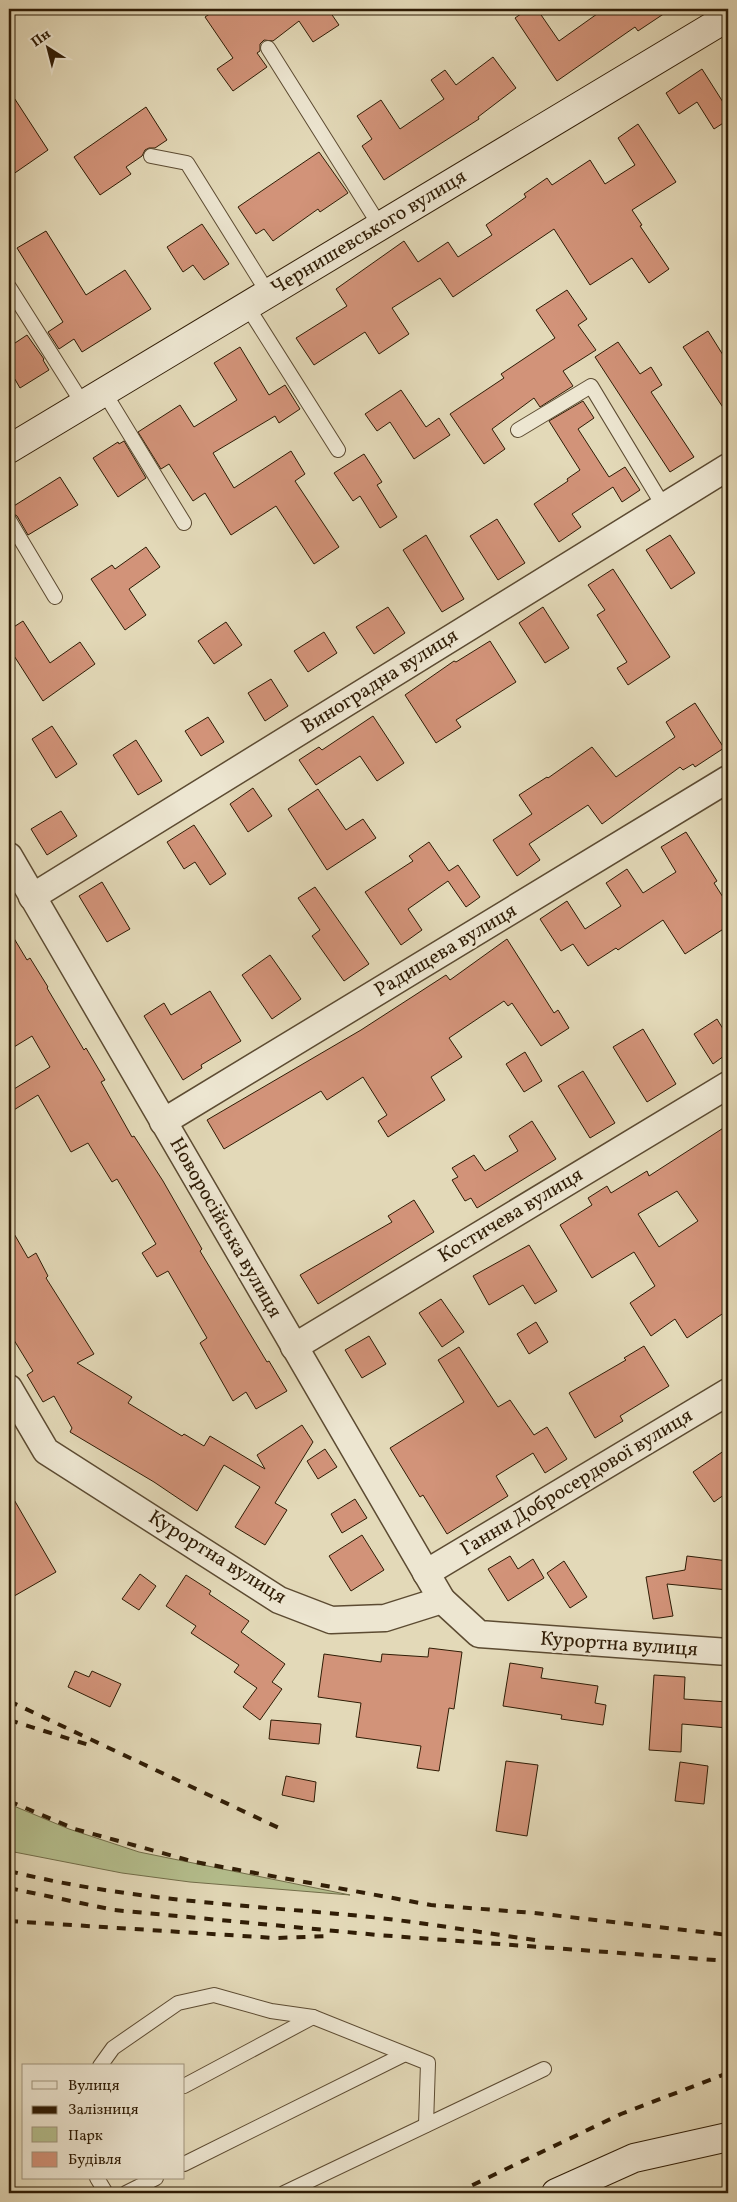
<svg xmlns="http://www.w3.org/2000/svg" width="737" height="2202" font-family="Vollkorn,serif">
	<rect width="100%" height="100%" fill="#e3d9b8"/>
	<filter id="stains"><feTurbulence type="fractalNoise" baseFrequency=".004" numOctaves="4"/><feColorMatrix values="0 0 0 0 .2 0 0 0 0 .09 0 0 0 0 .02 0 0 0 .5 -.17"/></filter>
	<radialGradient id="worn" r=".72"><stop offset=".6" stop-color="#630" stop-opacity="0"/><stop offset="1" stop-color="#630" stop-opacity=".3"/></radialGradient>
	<!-- green -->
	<path fill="#b5bf8e" stroke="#726e4a" d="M 9,1804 L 69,1829 L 139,1852 L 350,1895 L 190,1882 L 122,1873 L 9,1851 Z"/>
	<!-- building -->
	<g fill="#d29379" stroke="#2f1c05" fill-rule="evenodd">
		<path d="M 217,9 L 328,9 L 339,25 L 313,42 L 299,21 L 273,41 L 264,40 L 260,44 L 260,51 L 257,53 L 267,67 L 233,91 L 217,69 L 233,58 L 205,17 Z"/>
		<path d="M 528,9 L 537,9 L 559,41 L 604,9 L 671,9 L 638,31 L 635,27 L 557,81 L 515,18 Z"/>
		<path d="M 493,57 L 516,88 L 478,117 L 479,119 L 384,180 L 362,146 L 372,139 L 357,116 L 381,100 L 400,129 L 444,99 L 431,80 L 445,70 L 456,85 Z"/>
		<path d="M 702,69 L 728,110 L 728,120 L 714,129 L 697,102 L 679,114 L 666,93 Z"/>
		<path d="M 9,90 L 48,150 L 9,177 Z"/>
		<path d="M 146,107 L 167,140 L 155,148 L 149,148 L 145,150 L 142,156 L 126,167 L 131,174 L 100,195 L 74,157 Z"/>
		<path d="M 638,124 L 676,182 L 632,210 L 642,225 L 640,226 L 669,269 L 649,283 L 632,258 L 590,285 L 554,229 L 453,297 L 440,278 L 392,308 L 409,334 L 379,354 L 365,332 L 314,365 L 296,338 L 347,306 L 336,289 L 404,241 L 418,262 L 448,242 L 458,257 L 492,235 L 486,225 L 526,197 L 524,194 L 547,178 L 552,185 L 590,160 L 605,184 L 635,165 L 618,138 Z"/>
		<path d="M 319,152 L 348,193 L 320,212 L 318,209 L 273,241 L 264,229 L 256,234 L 238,207 Z"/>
		<path d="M 202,224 L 229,264 L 204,280 L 193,265 L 183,272 L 167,247 Z"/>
		<path d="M 46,231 L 86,295 L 125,270 L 151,309 L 82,352 L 74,339 L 59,349 L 48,332 L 63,322 L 17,248 Z"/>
		<path d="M 567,290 L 587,319 L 578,325 L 596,350 L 563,371 L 573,386 L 540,407 L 534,398 L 492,429 L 505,449 L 484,464 L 450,414 L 504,378 L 501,374 L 555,338 L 536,310 Z"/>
		<path d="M 708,331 L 728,363 L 728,415 L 683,347 Z"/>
		<path d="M 27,335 L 44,359 L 43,360 L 49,370 L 20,388 L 9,369 L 9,347 Z"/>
		<path d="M 618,342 L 640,374 L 651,367 L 662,385 L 651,392 L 694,457 L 670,472 L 595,357 Z"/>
		<path d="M 240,347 L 269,395 L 285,385 L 300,409 L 279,423 L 275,416 L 213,453 L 234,488 L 291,451 L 305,474 L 295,481 L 339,547 L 314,564 L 276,506 L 231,535 L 205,493 L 193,501 L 169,464 L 161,469 L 138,432 L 180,405 L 194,427 L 237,400 L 214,363 Z"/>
		<path d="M 401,390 L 426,427 L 439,418 L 450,435 L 414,459 L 390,422 L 377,431 L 365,414 Z"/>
		<path d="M 583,401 L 594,418 L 578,429 L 609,477 L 625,467 L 640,490 L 622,502 L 613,487 L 572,514 L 581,527 L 559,542 L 534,504 L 568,481 L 567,479 L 580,470 L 549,421 Z"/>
		<path d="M 124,441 L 146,478 L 118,497 L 93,458 L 118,442 L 119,444 Z"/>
		<path d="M 364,454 L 382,482 L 377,485 L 397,517 L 380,528 L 360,496 L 353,501 L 334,473 Z"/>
		<path d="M 60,477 L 78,505 L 28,535 L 17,516 L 9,511 L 9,509 Z"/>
		<path d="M 497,519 L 525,563 L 498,580 L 470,536 Z"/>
		<path d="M 426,535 L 464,599 L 442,612 L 403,550 Z"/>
		<path d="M 670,535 L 695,573 L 671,589 L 646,550 Z"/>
		<path d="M 146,547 L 160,567 L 129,589 L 146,615 L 125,630 L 91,579 L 112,565 L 115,569 Z"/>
		<path d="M 613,569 L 670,657 L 628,685 L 617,668 L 627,662 L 597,615 L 605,610 L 588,585 Z"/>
		<path d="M 388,607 L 405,633 L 374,654 L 356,627 Z"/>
		<path d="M 543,607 L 569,648 L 545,663 L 519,623 Z"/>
		<path d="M 23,621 L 50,663 L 80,642 L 95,664 L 43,701 L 9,648 L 9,630 Z"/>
		<path d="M 226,622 L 242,645 L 214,664 L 198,641 Z"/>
		<path d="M 324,632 L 337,653 L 308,672 L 294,651 Z"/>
		<path d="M 490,641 L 516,682 L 456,720 L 461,727 L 436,743 L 405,695 L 454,661 L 456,662 Z"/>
		<path d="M 271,679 L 288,706 L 265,721 L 248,693 Z"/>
		<path d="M 695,703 L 724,748 L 695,767 L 693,764 L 683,770 L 680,767 L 602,824 L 588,805 L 529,844 L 540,860 L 517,876 L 493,840 L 532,814 L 519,795 L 547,777 L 548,778 L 592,747 L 616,777 L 675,737 L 666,722 Z"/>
		<path d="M 373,716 L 404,763 L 377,781 L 360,756 L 316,785 L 299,760 L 319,747 L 322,750 Z"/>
		<path d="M 208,717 L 224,742 L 201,756 L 185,731 Z"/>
		<path d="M 52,726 L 77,764 L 56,778 L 32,739 Z"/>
		<path d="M 136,740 L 162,781 L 138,795 L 113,755 Z"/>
		<path d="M 253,788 L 272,816 L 248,832 L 230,804 Z"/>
		<path d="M 318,789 L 346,830 L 363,819 L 376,838 L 327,870 L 288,809 Z"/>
		<path d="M 61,811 L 77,836 L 47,855 L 31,829 Z"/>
		<path d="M 194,825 L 226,874 L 210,885 L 195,862 L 184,869 L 167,842 Z"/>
		<path d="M 686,832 L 717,881 L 714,883 L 728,905 L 728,926 L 685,954 L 663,920 L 618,950 L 616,948 L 588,966 L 573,944 L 561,951 L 540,919 L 567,901 L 585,929 L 621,906 L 606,883 L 627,869 L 643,893 L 676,872 L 661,847 Z"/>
		<path d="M 429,842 L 449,871 L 458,865 L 480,897 L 466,907 L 448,881 L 408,909 L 422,930 L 401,945 L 365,892 L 413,861 L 409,856 Z"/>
		<path d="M 102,882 L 130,929 L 107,942 L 79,896 Z"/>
		<path d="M 315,887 L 369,964 L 344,981 L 312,936 L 320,930 L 298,898 Z"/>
		<path d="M 9,930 L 27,960 L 30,958 L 48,987 L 47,988 L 84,1050 L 86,1048 L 105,1080 L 101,1082 L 132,1137 L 134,1136 L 163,1181 L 202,1249 L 200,1251 L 267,1362 L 269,1361 L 287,1391 L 256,1409 L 246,1392 L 233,1401 L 200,1343 L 207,1338 L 168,1271 L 157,1277 L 142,1253 L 156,1244 L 117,1179 L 112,1182 L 88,1143 L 71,1152 L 38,1095 L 9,1113 L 9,1092 L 50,1067 L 32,1036 L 9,1050 Z"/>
		<path d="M 507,939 L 554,1013 L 558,1010 L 569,1028 L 541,1046 L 512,1003 L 508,1006 L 504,1001 L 449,1038 L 462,1057 L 431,1077 L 445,1100 L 388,1137 L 378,1121 L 387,1115 L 363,1077 L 327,1100 L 321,1091 L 224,1149 L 207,1120 L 361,1030 L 446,975 L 450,980 Z"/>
		<path d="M 270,955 L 301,999 L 272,1019 L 242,975 Z"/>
		<path d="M 210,991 L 241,1041 L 201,1065 L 202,1068 L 183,1080 L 144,1016 L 164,1003 L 171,1015 Z"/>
		<path d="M 717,1019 L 728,1037 L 728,1053 L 713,1064 L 694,1034 Z"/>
		<path d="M 643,1029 L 676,1084 L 647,1102 L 613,1047 Z"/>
		<path d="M 525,1052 L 542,1081 L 524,1092 L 506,1064 Z"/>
		<path d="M 583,1071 L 615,1123 L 590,1138 L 558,1086 Z"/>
		<path d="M 532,1121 L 556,1159 L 477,1208 L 471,1198 L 465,1201 L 452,1180 L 458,1177 L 452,1168 L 474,1155 L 485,1171 L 518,1151 L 509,1136 Z"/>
		<path d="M 728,1125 L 728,1310 L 687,1338 L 675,1319 L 651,1336 L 630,1303 L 655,1286 L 634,1252 L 592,1278 L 560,1225 L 592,1205 L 588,1198 L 607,1186 L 611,1193 L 647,1171 L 649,1176 ZM 677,1191 L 698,1221 L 659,1247 L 638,1214 Z"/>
		<path d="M 414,1200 L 434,1232 L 318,1304 L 300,1275 L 392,1222 L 388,1216 Z"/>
		<path d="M 9,1225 L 28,1258 L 36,1253 L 48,1276 L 46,1278 L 94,1354 L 77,1363 L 132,1397 L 128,1403 L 182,1436 L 184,1434 L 204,1446 L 210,1436 L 265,1469 L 257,1455 L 302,1425 L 313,1442 L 275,1503 L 287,1510 L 265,1545 L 235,1527 L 260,1487 L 224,1465 L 197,1511 L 154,1482 L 70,1432 L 72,1428 L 54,1396 L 43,1402 L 27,1375 L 33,1371 L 9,1332 Z"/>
		<path d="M 529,1245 L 557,1291 L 535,1304 L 523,1285 L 489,1305 L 473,1276 Z"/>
		<path d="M 441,1299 L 464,1332 L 442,1347 L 419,1313 Z"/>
		<path d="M 536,1322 L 548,1342 L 529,1354 L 517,1334 Z"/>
		<path d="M 369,1336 L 386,1364 L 362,1378 L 345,1350 Z"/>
		<path d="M 644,1346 L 669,1386 L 620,1416 L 623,1421 L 595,1438 L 569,1393 L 626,1360 L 624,1358 Z"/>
		<path d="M 459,1347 L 498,1407 L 510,1400 L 534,1435 L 547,1427 L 567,1459 L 545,1473 L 533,1453 L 496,1476 L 508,1496 L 447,1534 L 423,1495 L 420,1497 L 390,1448 L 464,1402 L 438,1360 Z"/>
		<path d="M 728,1448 L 728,1492 L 714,1502 L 693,1472 Z"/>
		<path d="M 325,1449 L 337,1467 L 318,1479 L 307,1461 Z"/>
		<path d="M 9,1491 L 56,1572 L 9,1599 Z"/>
		<path d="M 355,1499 L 367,1518 L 342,1533 L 331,1514 Z"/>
		<path d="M 362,1535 L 384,1570 L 351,1591 L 329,1556 Z"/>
		<path d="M 510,1556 L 518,1569 L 533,1559 L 544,1578 L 508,1601 L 488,1569 Z"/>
		<path d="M 687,1556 L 728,1561 L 728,1590 L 667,1584 L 673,1616 L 653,1619 L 646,1577 L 685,1570 Z"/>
		<path d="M 564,1561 L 587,1597 L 570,1608 L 547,1573 Z"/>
		<path d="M 140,1574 L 156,1586 L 139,1610 L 122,1599 Z"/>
		<path d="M 186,1575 L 211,1591 L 209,1594 L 249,1621 L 241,1632 L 285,1664 L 272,1682 L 282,1689 L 260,1720 L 243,1707 L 257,1688 L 234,1672 L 239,1665 L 191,1633 L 196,1626 L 166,1606 Z"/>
		<path d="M 429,1648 L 462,1652 L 454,1709 L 449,1708 L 439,1771 L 417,1768 L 421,1746 L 356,1737 L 361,1703 L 318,1697 L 324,1654 L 381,1662 L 382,1654 L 428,1657 Z"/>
		<path d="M 510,1663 L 543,1668 L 541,1678 L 598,1686 L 595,1703 L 606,1705 L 603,1725 L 561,1719 L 562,1715 L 503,1706 Z"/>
		<path d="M 75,1671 L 89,1677 L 92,1671 L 121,1684 L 110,1707 L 68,1687 Z"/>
		<path d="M 654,1675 L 685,1677 L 684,1699 L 728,1702 L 728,1728 L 682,1724 L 681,1752 L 649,1750 Z"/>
		<path d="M 271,1720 L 321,1724 L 319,1744 L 269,1739 Z"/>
		<path d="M 506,1761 L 538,1765 L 527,1836 L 496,1831 Z"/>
		<path d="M 680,1762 L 708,1766 L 704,1804 L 675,1801 Z"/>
		<path d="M 286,1776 L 316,1782 L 314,1802 L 282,1795 Z"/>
	</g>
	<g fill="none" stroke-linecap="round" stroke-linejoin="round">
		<defs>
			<g id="lane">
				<path d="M 268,48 L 380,226"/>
				<path d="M 151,156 L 187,163 L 268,293"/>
				<path d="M 9,287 L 83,404"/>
				<path d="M 247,306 L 338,450"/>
				<path d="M 104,392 L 184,523"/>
				<path d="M 518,430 L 591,386 L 664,507"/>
				<path d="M 9,520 L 55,597"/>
				<path d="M 100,2066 L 113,2048 L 178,2003 L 214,1995 L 271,2011 L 313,2017 L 428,2063 L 426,2125"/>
				<path d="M 184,2086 L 313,2017"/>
				<path d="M 184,2164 L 403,2055"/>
				<path d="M 97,2178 L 106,2193"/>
				<path d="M 126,2193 L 156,2178"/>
				<path d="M 284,2193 L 544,2069"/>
			</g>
			<g id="street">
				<path d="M 9,856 L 442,1600"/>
				<path d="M 32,897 L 728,467"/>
				<path d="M 163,1122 L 728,779"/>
				<path d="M 294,1347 L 728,1085"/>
				<path d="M 9,1388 L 46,1451 L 279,1600 L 331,1620 L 385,1618 L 442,1600 L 479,1634 L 728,1652"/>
				<path d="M 426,1573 L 728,1392"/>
			</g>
			<g id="secondary">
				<path d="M 9,449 L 728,17"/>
				<path d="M 556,2193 L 634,2158 L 728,2137"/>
			</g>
		</defs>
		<!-- lane casing -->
		<use href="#lane" stroke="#5c4b32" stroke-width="16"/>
		<!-- street casing -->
		<use href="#street" stroke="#5c4b32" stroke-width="29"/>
		<!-- secondary casing -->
		<use href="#secondary" stroke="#2f1c05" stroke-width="30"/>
		<!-- lane -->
		<use href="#lane" stroke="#ede6d1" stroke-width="14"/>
		<!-- street -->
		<use href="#street" stroke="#ede6d1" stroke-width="26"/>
		<!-- secondary -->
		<use href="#secondary" stroke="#ede6d1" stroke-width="28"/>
		<!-- rail -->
		<g stroke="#2f1c05" stroke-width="4" stroke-dasharray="9 9" stroke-linecap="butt">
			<path d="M 9,1701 L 279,1828"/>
			<path d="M 9,1720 L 89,1745"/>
			<path d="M 9,1780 L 11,1781"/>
			<path d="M 9,1801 L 75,1829 L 195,1862 L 431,1905 L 534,1913 L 728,1935"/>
			<path d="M 9,1871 C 125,1900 244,1905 362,1916 C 420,1922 478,1932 535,1940"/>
			<path d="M 9,1888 L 114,1910 L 378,1935 L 728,1961"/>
			<path d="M 9,1921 L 275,1938 L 331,1936"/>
			<path d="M 456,2193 L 621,2114 L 728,2073"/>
		</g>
	</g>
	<g text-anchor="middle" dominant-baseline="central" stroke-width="5" stroke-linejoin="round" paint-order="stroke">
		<!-- street labels -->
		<g font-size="20" fill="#2f1c05" stroke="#ede6d1">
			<text transform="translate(369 233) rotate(-31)">Чернишевського вулиця</text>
			<text transform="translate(380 682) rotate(-32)">Виноградна вулиця</text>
			<text transform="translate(446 951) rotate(-31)">Радищева вулиця</text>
			<text transform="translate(511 1216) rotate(-31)">Костичева вулиця</text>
			<text transform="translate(225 1228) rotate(60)">Новоросійська вулиця</text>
			<text transform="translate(577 1483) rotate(-31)">Ганни Добросердової вулиця</text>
			<text transform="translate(217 1558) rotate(32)">Курортна вулиця</text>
			<text transform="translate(619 1645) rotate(4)">Курортна вулиця</text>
		</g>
	</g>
	<!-- margin -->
	<rect width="737" height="2202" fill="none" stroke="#e3d9b8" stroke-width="30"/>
	<rect x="10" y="10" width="717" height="2182" fill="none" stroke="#2f1c05" stroke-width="2.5"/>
	<rect x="15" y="15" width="707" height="2172" fill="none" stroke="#2f1c05"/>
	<!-- legend -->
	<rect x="22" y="2064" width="162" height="115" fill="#ede6d1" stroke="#a1957f"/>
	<rect x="32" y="2081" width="25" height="8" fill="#ede6d1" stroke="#a1957f"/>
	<text x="68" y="2090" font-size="15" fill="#2f1c05">Вулиця</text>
	<rect x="32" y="2106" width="25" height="8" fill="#2f1c05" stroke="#a1957f"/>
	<text x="68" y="2114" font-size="15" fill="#2f1c05">Залізниця</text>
	<rect x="32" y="2127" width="25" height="15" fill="#b5bf8e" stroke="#a1957f"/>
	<text x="68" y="2140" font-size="15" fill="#2f1c05">Парк</text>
	<rect x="32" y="2152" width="25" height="15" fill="#d29379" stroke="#a1957f"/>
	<text x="68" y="2164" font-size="15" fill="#2f1c05">Будівля</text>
	<!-- north arrow -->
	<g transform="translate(48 48) rotate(324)" stroke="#ede6d1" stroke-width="4" paint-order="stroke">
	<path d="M0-4L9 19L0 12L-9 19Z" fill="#2f1c05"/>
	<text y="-8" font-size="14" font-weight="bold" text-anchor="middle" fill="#2f1c05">Пн</text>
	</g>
	<rect width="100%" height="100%" filter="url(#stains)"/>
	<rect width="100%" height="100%" fill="url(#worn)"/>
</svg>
